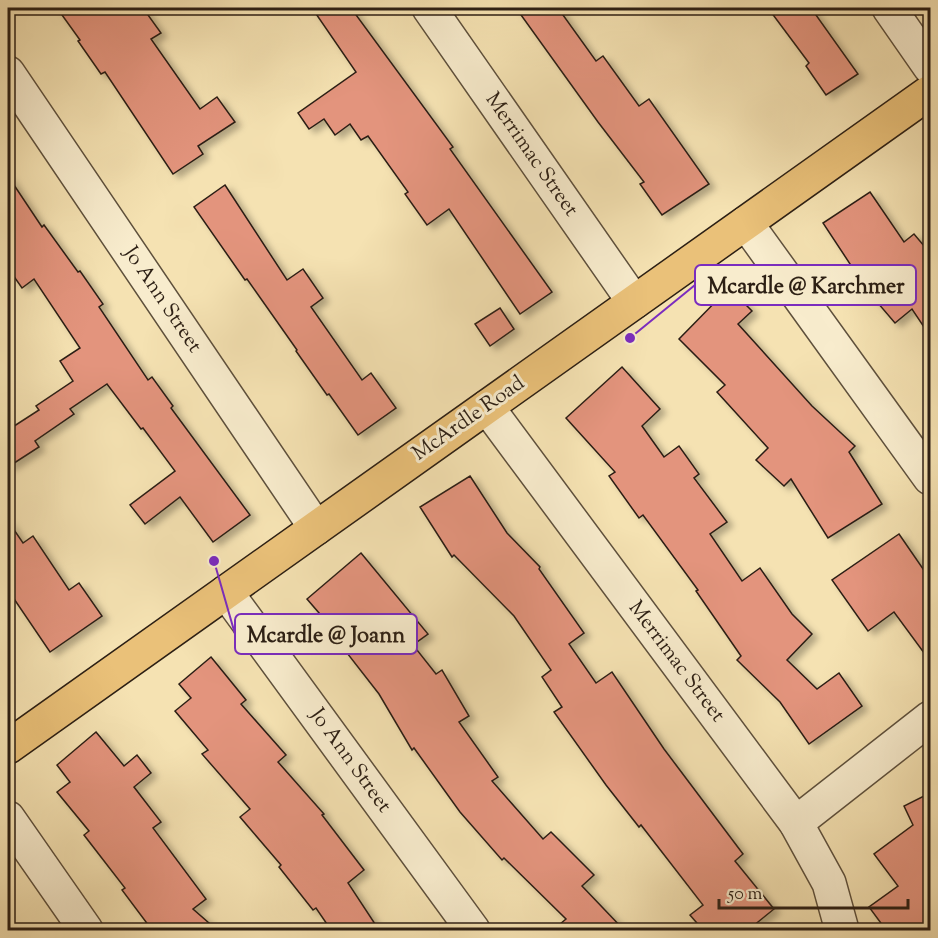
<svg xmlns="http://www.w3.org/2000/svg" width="938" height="938" font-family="'Sorts Mill Goudy',serif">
	<defs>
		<filter id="shadow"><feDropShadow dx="6" dy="4" stdDeviation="3" flood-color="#0004"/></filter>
	</defs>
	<rect width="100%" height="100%" fill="#f5e2b2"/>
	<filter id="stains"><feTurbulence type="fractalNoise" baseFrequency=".00333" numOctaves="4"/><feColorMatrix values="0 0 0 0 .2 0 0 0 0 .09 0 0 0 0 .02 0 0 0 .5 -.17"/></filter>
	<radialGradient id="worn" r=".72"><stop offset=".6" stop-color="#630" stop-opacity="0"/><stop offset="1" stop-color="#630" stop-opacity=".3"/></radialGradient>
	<!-- building -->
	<g fill="#e3947d" stroke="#2c1f14" stroke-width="1.5" filter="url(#shadow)">
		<path d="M 57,8 L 143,8 L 161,33 L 151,39 L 200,109 L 217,97 L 235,122 L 198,146 L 203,154 L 173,174 L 105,72 L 101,74 L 78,41 L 80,40 Z"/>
		<path d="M 312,8 L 351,8 L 453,147 L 450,149 L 552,292 L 520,314 L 449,209 L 427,225 L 405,194 L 408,192 L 368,136 L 361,140 L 350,124 L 335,135 L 324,119 L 309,129 L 298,113 L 356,72 Z"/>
		<path d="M 516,8 L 558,8 L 596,61 L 603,56 L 639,106 L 649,99 L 709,184 L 662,215 L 640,184 L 644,182 L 598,122 Z"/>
		<path d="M 768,8 L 811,8 L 858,74 L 826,95 L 806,66 L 809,63 Z"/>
		<path d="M 8,176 L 42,227 L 44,225 L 78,272 L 80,271 L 103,304 L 99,307 L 148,380 L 152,377 L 173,406 L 171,408 L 250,515 L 213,542 L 180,497 L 145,524 L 130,505 L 175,471 L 143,428 L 141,429 L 107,384 L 70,409 L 74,414 L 35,441 L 39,447 L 8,467 L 8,430 L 39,410 L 36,406 L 73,381 L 60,361 L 80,348 L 34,279 L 22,288 L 8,268 Z"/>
		<path d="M 225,185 L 287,280 L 303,269 L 323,298 L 311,307 L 362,380 L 371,373 L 396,408 L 358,435 L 329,394 L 327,395 L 296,351 L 297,350 L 247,279 L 245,280 L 194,207 Z"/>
		<path d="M 870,192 L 904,242 L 914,234 L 930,253 L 930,336 L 912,309 L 895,323 L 859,281 L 860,279 L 823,223 Z"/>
		<path d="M 729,288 L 752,311 L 738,324 L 812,406 L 855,446 L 849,452 L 882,504 L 828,538 L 791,479 L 784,486 L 756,460 L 768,448 L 717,392 L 725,385 L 679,339 Z"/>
		<path d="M 500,308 L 514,329 L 490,346 L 475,324 Z"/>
		<path d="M 622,367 L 660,409 L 642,426 L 664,457 L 679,446 L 699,474 L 694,478 L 727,522 L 710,534 L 742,581 L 760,568 L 792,614 L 812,634 L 787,660 L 817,689 L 839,673 L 862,706 L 809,744 L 780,702 L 737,660 L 741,656 L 696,591 L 698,590 L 643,515 L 639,518 L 609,476 L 615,472 L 566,418 Z"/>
		<path d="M 470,476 L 507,533 L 540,567 L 539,569 L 584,633 L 569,644 L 596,683 L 612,672 L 664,749 L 743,854 L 735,861 L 774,909 L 748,930 L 703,930 L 690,915 L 703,905 L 641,825 L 639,827 L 606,785 L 554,712 L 562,707 L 542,677 L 551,670 L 514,616 L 454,555 L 452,557 L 420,507 Z"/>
		<path d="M 8,521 L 23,543 L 33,536 L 69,590 L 79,583 L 102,616 L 50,652 L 8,590 Z"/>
		<path d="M 899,534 L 930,579 L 930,661 L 894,612 L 868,631 L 832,580 Z"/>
		<path d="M 361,553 L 428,634 L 413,645 L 436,674 L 442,670 L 469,716 L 459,722 L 498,777 L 492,781 L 543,839 L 551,832 L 594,875 L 582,886 L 624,930 L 553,930 L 566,919 L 504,858 L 502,860 L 460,812 L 414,748 L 412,750 L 379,694 L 347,653 L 351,650 L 307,599 Z"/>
		<path d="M 211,657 L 246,700 L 241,704 L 286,755 L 278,762 L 324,814 L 322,815 L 364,870 L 348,883 L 379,930 L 331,930 L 316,908 L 313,910 L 279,867 L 281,865 L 240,817 L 250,809 L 202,754 L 208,750 L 175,711 L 191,698 L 179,684 Z"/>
		<path d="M 96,732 L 124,766 L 137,755 L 151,773 L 134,787 L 161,822 L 153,828 L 206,899 L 193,909 L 217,930 L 152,930 L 122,890 L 125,888 L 84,835 L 89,831 L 57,792 L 70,782 L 57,765 Z"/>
		<path d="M 930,793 L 930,930 L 886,930 L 869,907 L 898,886 L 874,854 L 913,825 L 904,806 Z"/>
	</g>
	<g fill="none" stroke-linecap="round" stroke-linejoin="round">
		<defs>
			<g id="minor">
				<path d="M 429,8 L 634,302"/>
				<path d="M 889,8 L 930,67"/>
				<path d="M 8,73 L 316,528"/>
				<path d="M 746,223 L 930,478"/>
				<path d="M 487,407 L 796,823 L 829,883 L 842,930"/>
				<path d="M 226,592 L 473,930"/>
				<path d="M 8,818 L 86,930"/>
				<path d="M 796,823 L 930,718"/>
			</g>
			<path id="major" d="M 8,747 L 930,92"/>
		</defs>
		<!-- minor casing -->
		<use href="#minor" stroke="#5e503c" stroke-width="36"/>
		<!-- major casing -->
		<use href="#major" stroke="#2c1f14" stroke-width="36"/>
		<!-- minor -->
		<use href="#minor" stroke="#f8eccd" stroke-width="33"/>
		<!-- major -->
		<use href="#major" stroke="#eac179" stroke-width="33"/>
	</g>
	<g text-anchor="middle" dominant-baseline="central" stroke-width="6" stroke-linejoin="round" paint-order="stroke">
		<!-- street labels -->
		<g font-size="21" fill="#2c1f14" stroke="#f8eccd">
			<text transform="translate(531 155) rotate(55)">Merrimac Street</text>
			<text transform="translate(162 300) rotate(56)">Jo Ann Street</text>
			<text transform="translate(469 419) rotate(-35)">McArdle Road</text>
			<text transform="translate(676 662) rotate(53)">Merrimac Street</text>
			<text transform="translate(350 761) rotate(54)">Jo Ann Street</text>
		</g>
	</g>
	<!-- callouts -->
	<path fill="none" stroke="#7b2cbf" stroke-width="2" d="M630 338L695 285M214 561L235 634"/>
	<g fill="#7b2cbf" stroke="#f8eccd" stroke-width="2">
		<circle cx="630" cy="338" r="6"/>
		<circle cx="214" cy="561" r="6"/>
	</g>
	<g fill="#f8eccd" stroke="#7b2cbf" stroke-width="2">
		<rect x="695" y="265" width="221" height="40" rx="6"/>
		<rect x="235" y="614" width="182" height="40" rx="6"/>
	</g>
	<g font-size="22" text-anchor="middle" font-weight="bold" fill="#2c1f14">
		<text x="806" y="293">Mcardle @ Karchmer</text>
		<text x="326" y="642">Mcardle @ Joann</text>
	</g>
	<!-- margin -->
	<rect width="938" height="938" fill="none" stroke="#f5e2b2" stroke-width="30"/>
	<rect x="9" y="9" width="920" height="920" fill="none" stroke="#2c1f14" stroke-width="3"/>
	<rect x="15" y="15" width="908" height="908" fill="none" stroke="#2c1f14" stroke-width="1.5"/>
	<!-- scale -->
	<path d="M719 899v9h189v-9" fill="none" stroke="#2c1f14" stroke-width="3"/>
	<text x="728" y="899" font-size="18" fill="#2c1f14" stroke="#f8eccd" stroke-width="4.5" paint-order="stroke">50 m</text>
	<rect width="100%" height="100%" filter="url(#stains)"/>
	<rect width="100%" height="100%" fill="url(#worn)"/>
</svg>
